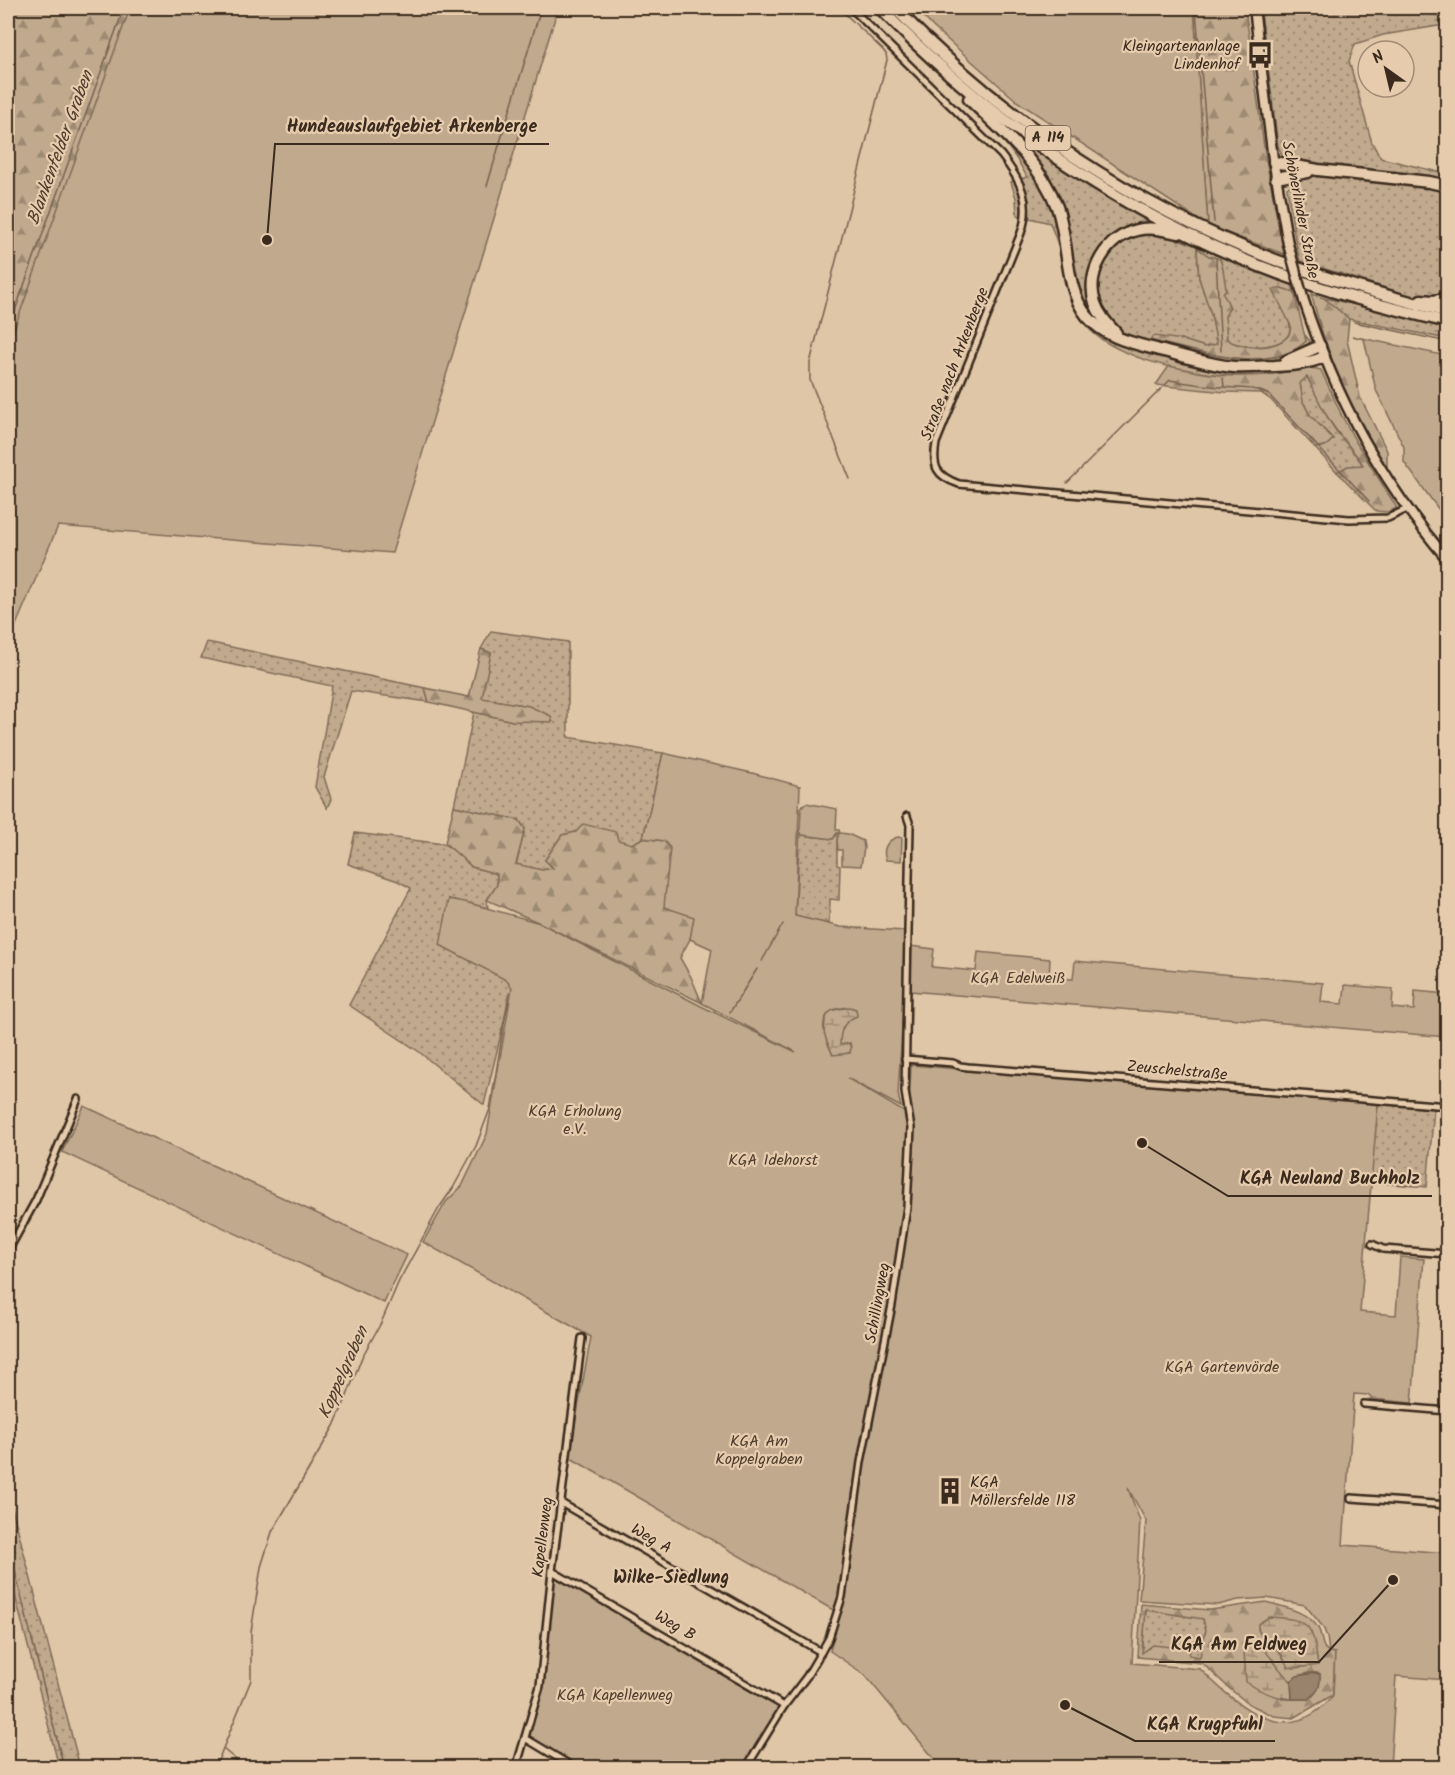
<svg xmlns="http://www.w3.org/2000/svg" width="1455" height="1775" font-family="Kalam,sans-serif">
	<defs>
		<pattern id="grass-dots" width="8" height="8" patternUnits="userSpaceOnUse" patternTransform="scale(1.5)"><rect width="8" height="8" fill="#c1a98e"/><path d="M2 2h.1M6 6h.1" fill="none" stroke="#9e8a73" stroke-width="1.8" stroke-linecap="round"/></pattern>
		<pattern id="forest-firs" width="22" height="20" patternUnits="userSpaceOnUse" patternTransform="scale(1.5)"><rect width="22" height="20" fill="#c1a98e"/><path d="M5 1l3.5 6h-7zM16 11l3.5 6h-7z" fill="#9e8a73"/></pattern>
		<pattern id="wetland-marsh" width="20" height="14" patternUnits="userSpaceOnUse" patternTransform="scale(1.5)"><rect width="20" height="14" fill="#c1a98e"/><path d="M1 5h8M5 5V1M11 12h8M15 12V8" fill="none" stroke="#9e8a73"/></pattern>
	</defs>
	<rect width="100%" height="100%" fill="#dfc6a7"/>
	<filter id="ink" filterUnits="userSpaceOnUse"><feTurbulence type="fractalNoise" baseFrequency=".0167" numOctaves="2"/><feDisplacementMap in="SourceGraphic" scale="12" xChannelSelector="R" yChannelSelector="G"/><feConvolveMatrix kernelMatrix="1 2 1 2 8 2 1 2 1" color-interpolation-filters="sRGB"/></filter>
	<g filter="url(#ink)">
		<!-- grass -->
		<g fill="url(#grass-dots)" stroke="#7e6a56" stroke-width="1.5">
			<path d="M 1263,8 L 1409,8 L 1446,18 L 1444,25 L 1383,35 L 1355,44 L 1349,61 L 1372,143 L 1381,158 L 1447,174 L 1447,183 L 1322,164 L 1291,162 L 1282,155 L 1278,146 L 1261,12 Z"/>
			<path d="M 989,110 L 1167,228 L 1169,235 L 1292,285 L 1294,292 L 1281,288 C 1282,296 1284,304 1285,312 C 1287,318 1291,323 1290,330 C 1287,351 1240,349 1226,339 L 1223,293 L 1226,289 L 1220,259 L 1209,256 L 1197,248 L 1199,278 L 1211,314 L 1217,344 L 1205,347 L 1183,340 L 1151,340 L 1205,354 L 1239,359 L 1277,357 L 1288,352 L 1306,341 L 1305,335 L 1310,341 L 1293,370 C 1242,386 1118,368 1084,323 C 1068,301 1065,275 1059,249 C 1057,240 1053,232 1050,223 L 1017,215 L 1016,198 L 1011,182 L 1027,177 C 1013,151 1003,139 981,119 Z"/>
			<path d="M 1301,176 L 1318,176 L 1425,187 L 1447,192 L 1447,296 L 1425,298 L 1414,297 L 1300,261 L 1296,244 L 1287,188 Z"/>
			<path d="M 1324,298 L 1357,305 L 1447,328 L 1447,339 L 1349,319 Z"/>
			<path d="M 1307,376 C 1316,393 1323,412 1334,428 C 1343,441 1355,451 1363,466 L 1348,466 L 1337,472 L 1315,448 L 1327,445 L 1333,439 L 1310,415 L 1303,402 L 1300,383 Z"/>
			<path d="M 491,631 L 568,642 L 568,737 L 663,753 L 643,838 L 632,844 L 576,832 L 562,835 L 545,860 L 553,868 L 542,870 L 516,865 L 525,829 L 519,820 L 454,806 L 474,712 L 513,721 L 552,721 L 529,706 L 481,698 L 491,653 L 481,649 Z"/>
			<path d="M 207,642 L 425,688 L 429,702 L 351,691 L 324,777 L 331,799 L 327,808 L 315,787 L 332,686 L 201,658 Z"/>
			<path d="M 800,831 L 802,835 L 833,839 L 837,833 L 839,833 L 837,840 L 837,865 L 840,866 L 839,900 L 830,899 L 829,924 L 795,916 Z"/>
			<path d="M 355,833 L 444,844 L 455,851 L 472,867 L 497,874 L 497,885 L 487,900 L 488,908 L 449,899 L 512,988 L 484,1105 L 418,1051 L 349,1005 L 411,888 L 398,881 L 348,864 Z"/>
			<path d="M 1378,1104 L 1434,1108 L 1427,1187 L 1370,1182 Z"/>
			<path d="M 8,1492 L 80,1767 L 59,1767 L 8,1568 Z"/>
			<path d="M 1146,1610 L 1203,1618 L 1206,1630 L 1200,1657 L 1188,1656 L 1190,1650 L 1142,1654 Z"/>
		</g>
		<!-- forest -->
		<g fill="url(#forest-firs)" stroke="#7e6a56" stroke-width="1.5" fill-rule="evenodd">
			<path d="M 8,8 L 286,8 L 187,119 L 8,644 Z"/>
			<path d="M 1194,8 L 1245,8 L 1265,154 L 1284,254 L 1208,226 Z"/>
			<path d="M 1197,248 L 1209,256 L 1220,259 L 1223,269 L 1226,289 L 1223,293 L 1230,307 L 1225,316 L 1227,339 C 1240,350 1276,350 1288,336 C 1290,334 1290,329 1291,326 L 1273,290 L 1281,288 L 1294,292 L 1306,341 C 1271,376 1192,350 1150,340 L 1154,336 L 1183,340 L 1205,347 L 1217,344 L 1211,314 L 1199,278 Z"/>
			<path d="M 1311,294 L 1324,298 L 1349,319 L 1347,340 L 1360,397 L 1387,451 L 1387,468 C 1363,429 1341,386 1326,343 C 1320,327 1316,311 1311,294 Z"/>
			<path d="M 1169,366 C 1193,371 1218,377 1243,376 C 1256,376 1272,375 1285,372 C 1296,370 1310,366 1321,370 L 1342,416 L 1356,442 L 1397,508 L 1388,512 L 1376,511 L 1337,472 L 1348,466 L 1363,465 C 1355,451 1343,441 1334,427 C 1323,412 1316,394 1307,377 L 1300,383 L 1303,402 L 1310,415 L 1333,439 L 1327,445 L 1315,448 L 1271,400 L 1261,393 L 1225,392 L 1156,385 Z"/>
			<path d="M 481,649 L 491,653 L 482,698 L 529,706 L 551,716 L 552,722 L 513,721 L 429,702 L 425,688 L 469,697 Z"/>
			<path d="M 454,806 L 519,820 L 525,829 L 516,864 L 542,870 L 553,868 L 545,860 L 562,835 L 576,832 L 583,824 L 616,832 L 618,840 L 632,844 L 643,838 L 664,841 L 670,848 L 665,906 L 695,917 L 690,939 L 680,958 L 691,977 L 702,1003 L 540,923 L 487,900 L 497,885 L 497,874 L 472,867 L 445,843 Z"/>
			<path d="M 1266,1602 C 1283,1607 1308,1611 1318,1628 C 1324,1638 1319,1652 1335,1653 L 1333,1695 L 1294,1718 L 1274,1716 L 1249,1704 L 1230,1689 L 1202,1663 L 1138,1657 L 1141,1604 L 1210,1610 ZM 1146,1610 L 1203,1619 L 1206,1630 L 1200,1657 L 1189,1655 L 1190,1649 L 1153,1645 L 1142,1653 ZM 1273,1659 L 1281,1673 L 1291,1681 C 1299,1675 1310,1671 1320,1674 L 1309,1699 L 1282,1699 Z"/>
		</g>
		<!-- wetland -->
		<g fill="url(#wetland-marsh)" stroke="#7e6a56" stroke-width="1.5">
			<path d="M 850,1007 L 856,1009 L 858,1017 L 853,1018 L 842,1028 L 851,1048 L 850,1054 L 833,1055 L 824,1035 L 825,1020 L 829,1012 L 833,1010 Z"/>
			<path d="M 1269,1617 C 1312,1619 1312,1625 1318,1665 L 1295,1668 L 1288,1667 C 1285,1662 1282,1654 1278,1650 C 1270,1641 1257,1638 1258,1624 Z"/>
			<path d="M 1257,1644 C 1272,1654 1277,1670 1291,1681 L 1292,1699 C 1275,1698 1261,1692 1246,1682 L 1244,1651 L 1248,1645 Z"/>
		</g>
		<!-- green -->
		<g fill="#c1a98e" stroke="#7e6a56" stroke-width="1.5" fill-rule="evenodd">
			<path d="M 130,8 L 558,8 L 392,553 L 58,526 L 8,644 L 8,346 Z"/>
			<path d="M 915,8 L 1194,8 L 1208,226 L 1018,102 L 933,27 Z"/>
			<path d="M 1352,336 L 1447,356 L 1447,514 L 1442,514 L 1404,462 L 1404,447 L 1376,390 L 1364,339 Z"/>
			<path d="M 663,753 L 752,773 L 800,786 L 795,916 L 841,927 L 904,931 L 903,1012 L 898,1094 L 901,1107 L 847,1078 L 909,1115 L 911,1065 L 1378,1104 L 1360,1312 L 1396,1315 L 1400,1257 L 1424,1259 L 1412,1403 L 1372,1399 L 1368,1395 L 1354,1394 L 1343,1545 L 1447,1553 L 1447,1680 L 1396,1676 L 1390,1767 L 941,1767 L 865,1675 L 830,1651 L 842,1599 L 833,1610 L 569,1457 L 591,1337 L 423,1242 L 446,1202 L 462,1186 L 487,1134 L 512,988 L 508,981 L 440,945 L 449,899 L 465,902 L 540,923 L 701,1006 L 796,1052 L 702,1003 L 712,949 L 690,939 L 694,917 L 664,907 L 670,848 L 664,841 L 643,838 ZM 850,1007 L 856,1009 L 857,1016 C 843,1021 840,1031 840,1045 L 850,1043 L 851,1048 L 850,1053 L 833,1055 C 827,1043 817,1023 830,1012 C 835,1008 844,1008 850,1007 ZM 1128,1488 L 1146,1521 L 1139,1600 L 1218,1605 L 1238,1600 L 1267,1598 L 1305,1605 L 1323,1627 L 1327,1637 L 1329,1652 L 1335,1653 L 1333,1695 C 1329,1702 1323,1706 1317,1711 C 1275,1743 1229,1697 1200,1669 L 1132,1663 L 1140,1521 Z"/>
			<path d="M 806,803 L 837,809 L 836,830 L 839,830 L 840,833 L 848,834 L 863,841 L 864,848 L 861,866 L 842,865 L 842,850 L 838,850 L 837,840 L 839,833 L 837,833 L 833,839 L 802,835 L 800,831 L 801,808 L 803,805 Z"/>
			<path d="M 898,837 L 902,838 L 901,861 L 886,860 C 882,850 886,840 898,837 Z"/>
			<path d="M 910,946 L 934,949 L 932,967 L 976,971 L 978,952 L 1050,959 L 1049,978 L 1073,979 L 1075,961 L 1323,983 L 1321,1002 L 1343,1004 L 1345,985 L 1393,989 L 1392,1008 L 1414,1010 L 1415,991 L 1447,994 L 1447,1037 L 910,991 Z"/>
			<path d="M 84,1106 L 407,1255 L 384,1303 L 62,1152 Z"/>
			<path d="M 556,1578 L 780,1707 L 742,1767 L 581,1767 L 527,1736 L 545,1678 L 554,1579 Z"/>
		</g>
		<!-- water -->
		<path fill="#9a836d" stroke="#745f4d" stroke-width="1.5" d="M 1314,1673 L 1320,1674 C 1321,1686 1318,1692 1309,1699 L 1292,1699 L 1291,1681 L 1297,1676 Z"/>
		<g fill="none" stroke-linecap="round" stroke-linejoin="round">
			<!-- stream -->
			<g stroke="#745f4d" stroke-width="1.5">
				<path d="M 577,8 L 588,10 L 590,8"/>
				<path d="M 839,8 L 883,50 L 886,54 L 887,60 L 810,363 L 810,380 L 850,479"/>
				<path d="M 1196,11 L 1214,222"/>
				<path d="M 507,120 L 541,8"/>
				<path d="M 487,186 L 504,129"/>
				<path d="M 1216,259 L 1221,351"/>
				<path d="M 1354,322 L 1448,342"/>
				<path d="M 8,330 L 124,8"/>
				<path d="M 1223,378 L 1224,386"/>
				<path d="M 1067,483 L 1170,380 C 1187,383 1205,386 1223,387 C 1240,389 1254,386 1269,395 L 1369,501"/>
				<path d="M 762,961 L 783,924"/>
				<path d="M 730,1012 L 757,969"/>
				<path d="M 8,1543 L 64,1768"/>
				<path d="M 223,1749 L 246,1768"/>
				<path d="M 215,1768 L 251,1680 L 251,1632 L 261,1567 L 272,1532 L 334,1426 L 345,1401 L 362,1357 L 381,1323 L 399,1281 L 439,1208 L 453,1188 L 476,1146 L 490,1109 L 509,993"/>
			</g>
			<defs>
				<g id="minor">
					<path d="M 851,8 L 1001,155 C 1021,181 1032,201 1021,233 L 936,443 C 932,467 936,476 959,484 L 1349,519 L 1388,518 L 1407,509"/>
					<path d="M 905,1059 L 953,1063 L 960,1066 L 968,1067 L 1448,1106"/>
					<path d="M 1372,1244 L 1383,1249 L 1448,1254"/>
					<path d="M 8,1251 L 36,1200 L 78,1099"/>
					<path d="M 1364,1404 L 1448,1411"/>
					<path d="M 1351,1498 L 1448,1505"/>
					<path d="M 561,1503 L 821,1652"/>
					<path d="M 552,1571 L 784,1706"/>
					<path d="M 525,1738 L 575,1768"/>
					<path d="M 516,1768 L 540,1686 L 552,1571 L 582,1338"/>
					<path d="M 746,1768 L 784,1706 L 807,1676 L 821,1652 L 829,1638 L 842,1597 L 861,1462 L 892,1305 L 907,1207 L 911,1128 L 905,1092 L 910,825 L 907,816"/>
				</g>
				<g id="secondary">
					<path d="M 1254,8 L 1273,159 L 1288,244"/>
					<path d="M 1304,301 C 1337,400 1380,480 1448,560"/>
				</g>
				<g id="motorway">
					<path d="M 880,8 C 993,125 1133,221 1286,276 C 1339,295 1393,309 1448,322"/>
					<path d="M 895,8 C 1001,118 1134,207 1278,261 C 1333,281 1390,297 1448,312"/>
					<path d="M 969,99 C 1002,131 1041,163 1057,207 C 1069,241 1064,288 1087,316 C 1105,338 1133,343 1159,350 C 1184,356 1209,365 1234,367 C 1248,368 1262,366 1275,366 C 1292,365 1308,364 1324,357"/>
					<path d="M 1274,162 L 1318,170 L 1429,182 L 1448,186"/>
					<path d="M 1276,178 L 1308,172"/>
					<path d="M 1421,300 L 1433,301 L 1448,299"/>
					<path d="M 1116,333 C 1107,324 1099,315 1095,303 C 1085,272 1107,237 1137,230 C 1151,226 1166,231 1179,233"/>
					<path d="M 1286,361 L 1320,346"/>
				</g>
			</defs>
			<!-- minor casing -->
			<use href="#minor" stroke="#3b2a1e" stroke-width="10"/>
			<!-- secondary casing -->
			<use href="#secondary" stroke="#3b2a1e" stroke-width="13"/>
			<!-- motorway casing -->
			<use href="#motorway" stroke="#3b2a1e" stroke-width="15"/>
			<!-- minor -->
			<use href="#minor" stroke="#e6ccad" stroke-width="5"/>
			<!-- secondary -->
			<use href="#secondary" stroke="#e6ccad" stroke-width="8"/>
			<!-- motorway -->
			<use href="#motorway" stroke="#e6ccad" stroke-width="10"/>
			<!-- tram -->
			<path stroke="#3b2a1e" stroke-width="1.5" d="M 1420,8 L 1448,16"/>
			<defs>
				<path id="secondary-bridge" d="M 1288,244 L 1304,301"/>
			</defs>
			<!-- secondary-bridge casing -->
			<use href="#secondary-bridge" stroke="#3b2a1e" stroke-width="13" stroke-linecap="butt"/>
			<!-- secondary-bridge -->
			<use href="#secondary-bridge" stroke="#e6ccad" stroke-width="8"/>
		</g>
	</g>
	<!-- icons -->
	<defs>
		<symbol id="bus-bare" viewBox="-9 -9 18 18"><path d="M-5-6H5V4H4V6H2V4H-2V6H-4V4H-5ZM-3.5-4V0h7V-4ZM-3.5 1.2v1.5H-2V1.2ZM2 1.2v1.5H3.5V1.2Z" fill="#3b2a1e" stroke="#e6ccad" stroke-width="2.5" paint-order="stroke"/></symbol>
		<symbol id="building-bare" viewBox="-9 -9 18 18"><path d="M-4-6H4V6H1V3H-1V6H-4ZM-2.5-4.3h1.7v1.8h-1.7ZM.8-4.3h1.7v1.8H.8ZM-2.5-1h1.7V.8h-1.7ZM.8-1h1.7V.8H.8Z" fill="#3b2a1e" stroke="#e6ccad" stroke-width="2.5" paint-order="stroke"/></symbol>
	</defs>
	<g fill-rule="evenodd">
		<use href="#bus-bare" x="1241" y="36" width="38" height="38"/>
		<use href="#building-bare" x="931" y="1472" width="38" height="38"/>
	</g>
	<g text-anchor="middle" dominant-baseline="central" stroke-width="4.5" stroke-linejoin="round" paint-order="stroke">
		<!-- shield labels -->
		<rect fill="#e6ccad" stroke="#6e5b49" stroke-width="1.5" x="1025.5" y="126" width="45" height="24" rx="4.5"/>
		<g font-size="15" font-weight="bold" fill="#3b2a1e">
			<text x="1048" y="138">A 114</text>
		</g>
		<!-- poi labels -->
		<g font-size="16" fill="#3b2a1e" stroke="#e6ccad" text-anchor="end">
			<text x="1240" y="46">Kleingartenanlage<tspan x="1240" dy="18">Lindenhof</tspan></text>
			<text x="970" y="1482" text-anchor="start">KGA<tspan x="970" dy="18">Möllersfelde 118</tspan></text>
		</g>
		<!-- street labels -->
		<g font-size="16" fill="#3b2a1e" stroke="#e6ccad">
			<text transform="translate(1300 210) rotate(79)">Schönerlinder Straße</text>
			<text transform="translate(955 364) rotate(-69)">Straße nach Arkenberge</text>
			<text transform="translate(1177 1071) rotate(5)">Zeuschelstraße</text>
			<text transform="translate(878 1303) rotate(-80)">Schillingweg</text>
			<text transform="translate(543 1537) rotate(-83)">Kapellenweg</text>
			<text transform="translate(651 1539) rotate(30)">Weg A</text>
			<text transform="translate(675 1626) rotate(30)">Weg B</text>
		</g>
		<!-- park labels -->
		<g font-size="16" fill="#4f3d2f" stroke="#e6ccad">
			<text x="1018" y="978">KGA Edelweiß</text>
			<text x="575" y="1111">KGA Erholung<tspan x="575" dy="18">e.V.</tspan></text>
			<text x="773" y="1160">KGA Idehorst</text>
			<text x="1222" y="1367">KGA Gartenvörde</text>
			<text x="759" y="1441">KGA Am<tspan x="759" dy="18">Koppelgraben</tspan></text>
			<text x="615" y="1695">KGA Kapellenweg</text>
		</g>
		<!-- water labels -->
		<g font-size="18" font-style="italic" fill="#4e3c2e" stroke="#e6ccad">
			<text transform="translate(61 148) rotate(-70)">Blankenfelder Graben</text>
			<text transform="translate(344 1373) rotate(-66)">Koppelgraben</text>
		</g>
		<!-- neighbourhood labels -->
		<g font-size="18" font-weight="bold" fill="#3b2a1e" stroke="#e6ccad">
			<text x="671" y="1578">Wilke-Siedlung</text>
		</g>
	</g>
	<!-- callouts -->
	<path fill="none" stroke="#3b2a1e" stroke-width="2" d="M267 240L275 144H549M1142 1143L1228 1196H1432M1393 1580L1319 1662H1159M1065 1705L1135 1741H1275"/>
	<g fill="#3b2a1e" stroke="#e6ccad" stroke-width="2">
		<circle cx="267" cy="240" r="6"/>
		<circle cx="1142" cy="1143" r="6"/>
		<circle cx="1393" cy="1580" r="6"/>
		<circle cx="1065" cy="1705" r="6"/>
	</g>
	<g font-size="18" text-anchor="middle" font-weight="bold" fill="#3b2a1e" stroke="#e6ccad" stroke-width="4.5" stroke-linejoin="round" paint-order="stroke">
		<text x="412" y="132">Hundeauslaufgebiet Arkenberge</text>
		<text x="1330" y="1184">KGA Neuland Buchholz</text>
		<text x="1239" y="1650">KGA Am Feldweg</text>
		<text x="1205" y="1730">KGA Krugpfuhl</text>
	</g>
	<!-- margin -->
	<rect width="1455" height="1775" fill="none" stroke="#e6ccad" stroke-width="30"/>
	<rect x="15" y="15" width="1425" height="1745" fill="none" stroke="#3b2a1e" stroke-width="2" filter="url(#ink)"/>
	<!-- north arrow -->
	<g transform="translate(1386 69) rotate(326)"><circle r="28" fill="#e6ccad" stroke="#a28b74" stroke-width="1.5"/>
	<path d="M0-4.5L10 22L0 15L-10 22Z" fill="#3b2a1e"/>
	<text y="-9" font-size="16" font-weight="bold" text-anchor="middle" fill="#3b2a1e">N</text>
	</g>
</svg>
